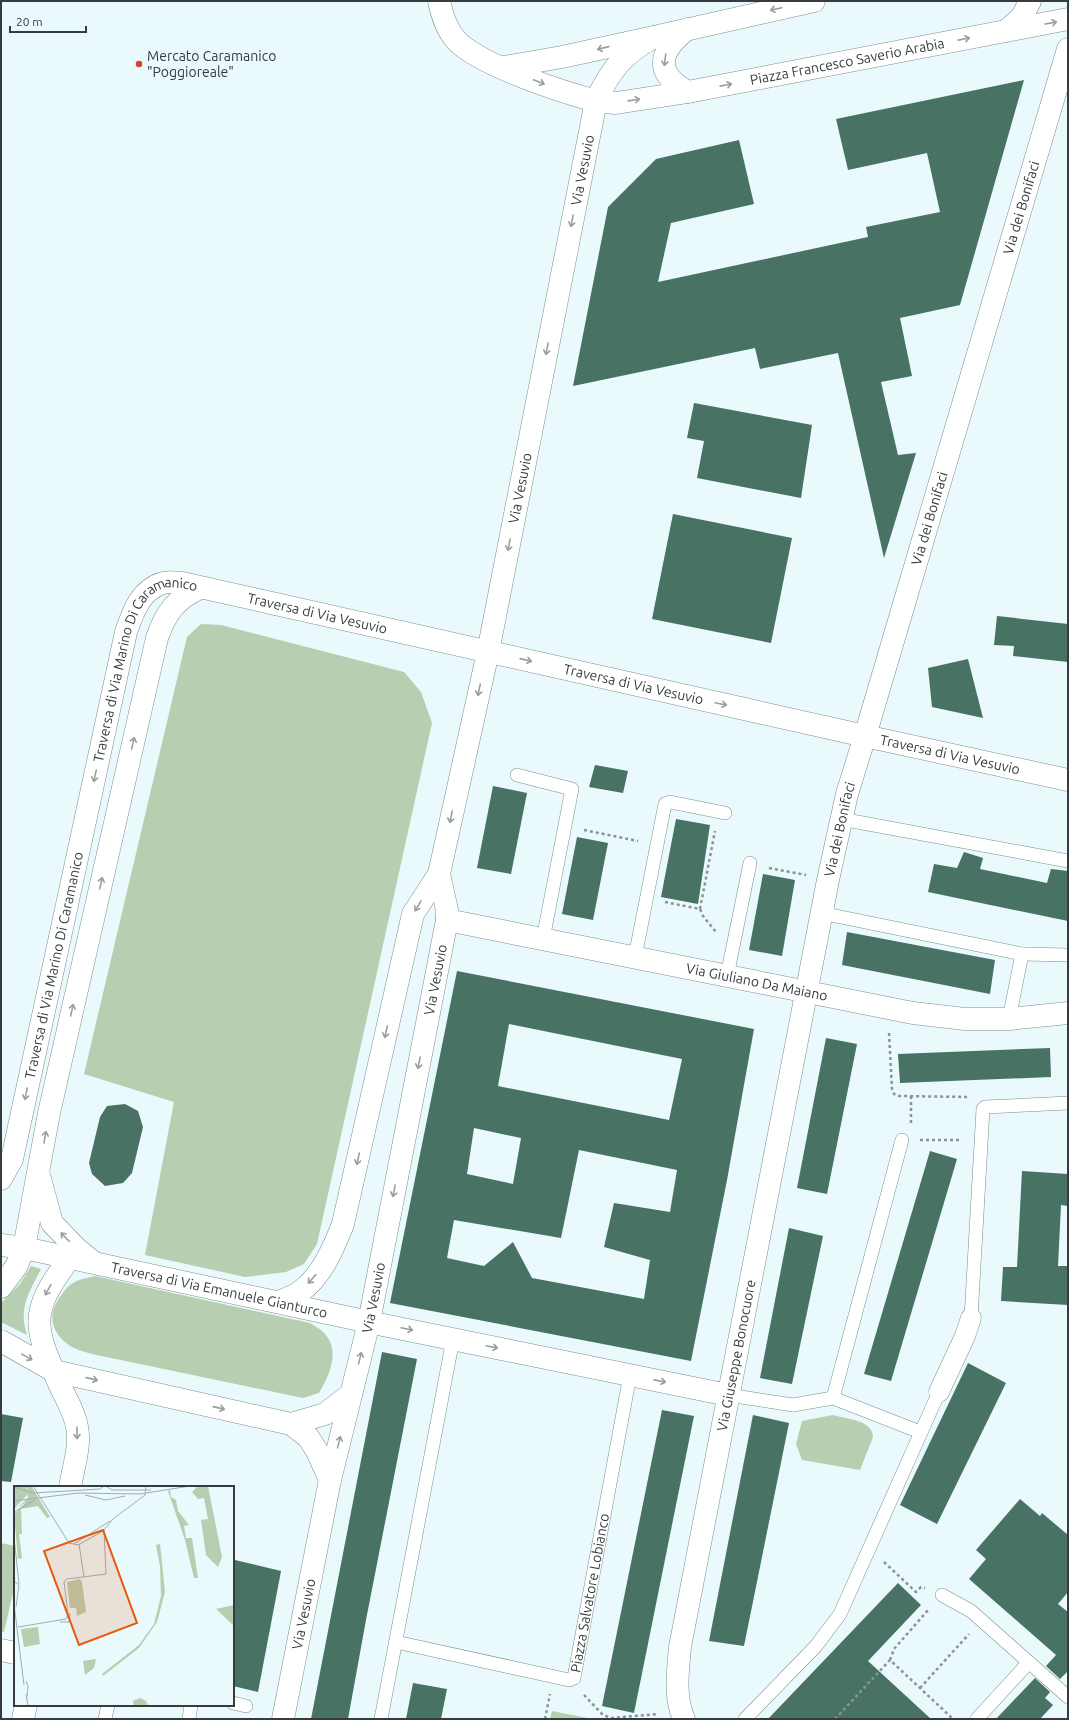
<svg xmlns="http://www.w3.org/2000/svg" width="1069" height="1720" font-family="Ubuntu,sans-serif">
	<rect width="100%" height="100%" fill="#e9f9fc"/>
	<!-- green -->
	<g fill="#b8ceb0">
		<path d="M 201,624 L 221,625 L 404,672 L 421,692 L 432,723 L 317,1244 L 304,1264 L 286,1272 L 245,1277 L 145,1255 L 174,1102 L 84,1074 L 187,637 Z"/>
		<path d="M 31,1266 L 41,1269 C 29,1293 18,1307 27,1335 L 1,1322 L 1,1303 L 20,1284 Z"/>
		<path d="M 95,1276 L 310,1323 C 314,1326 319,1328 323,1332 C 341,1349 330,1375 319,1393 L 303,1398 L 92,1354 C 86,1352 77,1350 72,1347 C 54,1336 46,1318 58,1300 C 70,1282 73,1281 95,1276 Z"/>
		<path d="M 833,1415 C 846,1419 873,1420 873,1437 L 860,1470 L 802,1460 L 796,1444 L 802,1421 Z"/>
		<path d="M 1,1543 L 15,1546 L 15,1584 L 4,1632 L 1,1631 Z"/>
		<path d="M 552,1711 L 593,1719 L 550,1719 Z"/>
	</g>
	<!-- building -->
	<g fill="#477264" fill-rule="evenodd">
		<path d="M 1024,80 L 960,305 L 900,318 L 912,376 L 881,382 L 898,455 L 916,453 L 884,558 L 838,353 L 760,369 L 755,348 L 573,386 L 608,207 L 656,159 L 739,140 L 754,204 L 671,223 L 658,282 L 868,237 L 866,227 L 940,212 L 927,153 L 848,170 L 836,119 Z"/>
		<path d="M 694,403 L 812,425 L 801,498 L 697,478 L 704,441 L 687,438 Z"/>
		<path d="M 673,514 L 792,538 L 771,643 L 652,619 Z"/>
		<path d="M 997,616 L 1068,624 L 1068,662 L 1013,656 L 1014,646 L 994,645 Z"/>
		<path d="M 968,659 L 983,718 L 932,707 L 928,668 Z"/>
		<path d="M 595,765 L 628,771 L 623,793 L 589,787 Z"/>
		<path d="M 493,786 L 527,793 L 511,874 L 477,868 Z"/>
		<path d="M 676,819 L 710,825 L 698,904 L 661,897 Z"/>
		<path d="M 577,837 L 608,843 L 593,920 L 562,914 Z"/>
		<path d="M 964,852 L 983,858 L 980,869 L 1047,883 L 1051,869 L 1068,871 L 1068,921 L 928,892 L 934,864 L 957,868 Z"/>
		<path d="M 763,874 L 795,880 L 782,956 L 749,950 Z"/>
		<path d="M 847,932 L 995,960 L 990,994 L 842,965 Z"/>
		<path d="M 457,971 L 754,1029 L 727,1180 L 691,1361 L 390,1303 ZM 509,1024 L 682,1059 L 669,1120 L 498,1086 ZM 474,1128 L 521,1138 L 513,1184 L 467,1174 ZM 579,1150 L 677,1170 L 670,1212 L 614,1203 L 604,1247 L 650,1260 L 644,1299 L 532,1278 L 513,1242 L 484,1266 L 447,1258 L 454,1220 L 561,1238 Z"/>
		<path d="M 826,1038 L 857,1044 L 827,1194 L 797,1188 Z"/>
		<path d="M 1050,1048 L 1051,1077 L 900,1083 L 898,1054 Z"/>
		<path d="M 125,1104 L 138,1111 L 143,1127 L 132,1173 L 123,1183 L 105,1186 L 92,1174 L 89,1163 L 100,1117 L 107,1106 Z"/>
		<path d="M 930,1151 L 957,1159 L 891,1381 L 864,1374 Z"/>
		<path d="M 1022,1171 L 1068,1174 L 1068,1206 L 1061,1205 L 1058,1266 L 1068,1266 L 1068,1305 L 1001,1301 L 1003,1267 L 1017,1267 Z"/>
		<path d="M 789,1228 L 823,1236 L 792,1384 L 760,1378 Z"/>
		<path d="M 382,1352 L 417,1359 L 366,1620 L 348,1719 L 311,1719 Z"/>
		<path d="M 968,1363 L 1006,1383 L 937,1524 L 900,1505 Z"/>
		<path d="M 662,1410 L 694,1416 L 634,1713 L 602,1706 Z"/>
		<path d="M 1,1414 L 23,1418 L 11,1482 L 1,1481 Z"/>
		<path d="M 753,1415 L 789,1423 L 744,1646 L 709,1641 Z"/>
		<path d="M 1020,1499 L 1040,1516 L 1042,1513 L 1068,1535 L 1068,1592 L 1058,1604 L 1068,1612 L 1068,1671 L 1060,1679 L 1046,1666 L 1056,1655 L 969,1579 L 986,1559 L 976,1550 Z"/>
		<path d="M 235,1560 L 281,1571 L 258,1692 L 233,1686 L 233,1573 Z"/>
		<path d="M 898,1583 L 921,1605 L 868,1661 L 931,1719 L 768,1719 Z"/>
		<path d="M 1035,1678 L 1050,1692 L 1045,1698 L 1053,1705 L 1040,1719 L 996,1719 Z"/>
		<path d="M 413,1683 L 447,1689 L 441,1719 L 406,1719 Z"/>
	</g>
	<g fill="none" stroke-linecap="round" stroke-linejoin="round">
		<defs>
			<g id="service">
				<path d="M 517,775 L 572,789 L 543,939"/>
				<path d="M 841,819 L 1068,861"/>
				<path d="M 821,913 L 1022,954 L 1068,955"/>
				<path d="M 635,957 L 665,804 L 670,802 L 725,813"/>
				<path d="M 727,976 L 750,863"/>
				<path d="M 1009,1019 L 1022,954"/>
				<path d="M 971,1318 L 983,1109 L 985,1107 L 1068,1103"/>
				<path d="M 728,1395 L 793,1405 L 833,1398 L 920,1432"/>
				<path d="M 833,1398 L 902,1140"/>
				<path d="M 942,1595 L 971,1611 L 1068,1697"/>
				<path id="s1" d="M 396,1642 L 569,1680 L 574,1678 L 630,1375"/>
				<path d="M 233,1703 L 246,1706"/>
				<path d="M 105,1719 L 108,1705"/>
				<path d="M 189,1719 L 191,1705"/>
				<path d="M 381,1719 L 453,1339"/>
				<path d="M 745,1719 L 816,1646 L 840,1614 L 939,1392"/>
				<path d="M 977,1719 L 1029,1662"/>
			</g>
			<path id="pedestrian" d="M 939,1392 L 965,1336 L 971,1318"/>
			<g id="minor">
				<path d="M 687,29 C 658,52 654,73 688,92"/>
				<path d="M 1006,31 L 1022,17 L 1030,1"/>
				<path id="s2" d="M 447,920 L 913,1013 L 965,1019 L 1009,1019 L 1068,1013"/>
				<path d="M 39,1175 L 52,1223 L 77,1249 L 92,1261"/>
				<path id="s3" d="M 1,1245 L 24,1248 L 383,1325 L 728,1395"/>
				<path d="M 278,1302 C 286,1299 295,1296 301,1291 C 322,1276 334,1247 343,1224 L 413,914 L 439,874 L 488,652"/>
				<path d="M 1,1341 L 54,1371 L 291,1424 L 325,1414 L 351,1394"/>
				<path d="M 291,1424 L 308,1437 L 317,1451 L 330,1480"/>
				<path d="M 70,1487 C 73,1469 81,1445 77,1427 C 75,1414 68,1402 62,1390 C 34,1328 27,1314 70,1258"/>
				<path d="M 1,1650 L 15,1653"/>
				<path d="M 23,1719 L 26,1705"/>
				<path id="s4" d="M 283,1719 L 330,1480 L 369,1322 L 447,920 L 447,910 L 439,874"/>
				<path id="s5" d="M 684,1719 C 674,1697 678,1670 680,1647 L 828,880 L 847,794 L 865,736 L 1068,780"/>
			</g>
			<g id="secondary">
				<path d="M 439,1 C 442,15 446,29 456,40 C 479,65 562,92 596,101"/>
				<path d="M 504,67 L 562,57 L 654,37"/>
			</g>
			<g id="primary">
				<path id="s6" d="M 596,101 L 616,103 L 688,92 L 1068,19"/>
				<path id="s7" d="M 488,652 L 596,101 C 611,69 623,54 654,37 L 814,1"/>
				<path id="s8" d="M 1,1179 L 12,1159 L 126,632 C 133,612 140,590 163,583 C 168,581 176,583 182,583 L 865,736 L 1068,49"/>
				<path d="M 1,1287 L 16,1267 L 24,1248 L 49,1113 L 157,638 C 166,612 176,599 200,588"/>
			</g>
		</defs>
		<!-- service casing -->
		<use href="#service" stroke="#7e8d8f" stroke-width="14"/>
		<!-- pedestrian casing -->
		<use href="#pedestrian" stroke="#7e8d8f" stroke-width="21"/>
		<!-- minor casing -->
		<use href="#minor" stroke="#7e8d8f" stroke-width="23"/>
		<!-- secondary casing -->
		<use href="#secondary" stroke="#7e8d8f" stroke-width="23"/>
		<!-- primary casing -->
		<use href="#primary" stroke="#7e8d8f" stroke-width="23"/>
		<!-- path -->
		<g stroke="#8a9496" stroke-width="2.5" stroke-dasharray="3 3" stroke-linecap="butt">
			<path d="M 584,830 L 638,841"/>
			<path d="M 769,868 L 806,875"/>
			<path d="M 665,902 L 700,909 L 703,916 L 716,932"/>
			<path d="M 700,909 L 715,831"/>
			<path d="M 889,1033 L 892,1089 L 894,1094 L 899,1096 L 967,1097"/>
			<path d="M 911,1096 L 911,1123"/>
			<path d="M 920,1140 L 961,1140"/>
			<path d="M 884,1562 L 916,1592 L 921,1587 L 925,1588"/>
			<path d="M 890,1660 L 894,1649 L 929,1609"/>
			<path d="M 920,1688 L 969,1634"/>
			<path d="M 584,1695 L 603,1715 L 612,1718 L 658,1714"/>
			<path d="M 545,1719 L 550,1694"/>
			<path d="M 835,1719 L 890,1660 L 953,1719"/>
		</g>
		<!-- service -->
		<use href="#service" stroke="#fff" stroke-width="13"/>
		<!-- pedestrian -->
		<use href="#pedestrian" stroke="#fff" stroke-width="20"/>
		<!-- minor -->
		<use href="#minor" stroke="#fff" stroke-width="22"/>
		<!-- secondary -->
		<use href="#secondary" stroke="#fff" stroke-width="22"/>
		<!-- primary -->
		<use href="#primary" stroke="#fff" stroke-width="22"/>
	</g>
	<!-- one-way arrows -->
	<defs><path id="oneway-shaft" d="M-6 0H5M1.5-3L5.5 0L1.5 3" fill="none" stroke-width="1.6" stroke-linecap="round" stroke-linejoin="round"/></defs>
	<g stroke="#9a9e9e">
		<use href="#oneway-shaft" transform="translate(776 9) rotate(168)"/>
		<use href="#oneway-shaft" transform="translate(1051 23) rotate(-10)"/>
		<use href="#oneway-shaft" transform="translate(964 39) rotate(-11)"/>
		<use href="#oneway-shaft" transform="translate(603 48) rotate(167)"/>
		<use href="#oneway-shaft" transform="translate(665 60) rotate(97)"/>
		<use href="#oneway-shaft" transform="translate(539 82) rotate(21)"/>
		<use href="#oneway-shaft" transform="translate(726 85) rotate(-11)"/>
		<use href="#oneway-shaft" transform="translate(634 100) rotate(-8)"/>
		<use href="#oneway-shaft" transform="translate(572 221) rotate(101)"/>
		<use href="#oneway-shaft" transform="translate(547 349) rotate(101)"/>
		<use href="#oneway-shaft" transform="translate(509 545) rotate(101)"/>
		<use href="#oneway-shaft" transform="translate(526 660) rotate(13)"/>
		<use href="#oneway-shaft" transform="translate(479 690) rotate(102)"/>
		<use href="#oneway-shaft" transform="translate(721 704) rotate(12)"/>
		<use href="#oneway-shaft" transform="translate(133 743) rotate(-77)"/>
		<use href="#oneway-shaft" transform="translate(95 776) rotate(102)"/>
		<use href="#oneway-shaft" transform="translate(451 817) rotate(102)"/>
		<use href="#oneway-shaft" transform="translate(101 883) rotate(-77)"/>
		<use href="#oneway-shaft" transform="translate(418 906) rotate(121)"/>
		<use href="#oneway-shaft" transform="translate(72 1010) rotate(-77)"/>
		<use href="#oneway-shaft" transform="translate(386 1032) rotate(103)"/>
		<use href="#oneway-shaft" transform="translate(419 1063) rotate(101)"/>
		<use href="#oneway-shaft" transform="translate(26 1094) rotate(102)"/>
		<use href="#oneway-shaft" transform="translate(45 1137) rotate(-80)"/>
		<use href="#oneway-shaft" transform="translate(358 1159) rotate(103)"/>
		<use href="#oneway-shaft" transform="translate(394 1191) rotate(101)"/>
		<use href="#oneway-shaft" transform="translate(65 1237) rotate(-135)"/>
		<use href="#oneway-shaft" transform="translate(312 1279) rotate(132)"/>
		<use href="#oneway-shaft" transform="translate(48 1290) rotate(118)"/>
		<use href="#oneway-shaft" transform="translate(407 1329) rotate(12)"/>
		<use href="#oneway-shaft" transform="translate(492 1347) rotate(12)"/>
		<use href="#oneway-shaft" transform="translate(27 1357) rotate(29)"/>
		<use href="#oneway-shaft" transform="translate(360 1358) rotate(-76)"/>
		<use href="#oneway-shaft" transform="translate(92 1379) rotate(13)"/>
		<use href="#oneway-shaft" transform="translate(660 1381) rotate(11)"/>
		<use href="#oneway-shaft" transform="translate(219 1408) rotate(13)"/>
		<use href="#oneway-shaft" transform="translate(77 1433) rotate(90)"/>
		<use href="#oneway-shaft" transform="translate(339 1442) rotate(-76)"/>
	</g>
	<!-- markers -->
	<circle fill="#d1452c" stroke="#e9f9fc" stroke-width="1.5" cx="139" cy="64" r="4"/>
	<g text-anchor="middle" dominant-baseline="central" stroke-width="4" stroke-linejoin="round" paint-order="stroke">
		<!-- poi labels -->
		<g font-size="14" fill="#363c3d" stroke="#e9f9fc" text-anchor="start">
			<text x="147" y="56">Mercato Caramanico<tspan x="147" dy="16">"Poggioreale"</tspan></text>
		</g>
		<!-- street labels -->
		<g font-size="14" fill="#363c3d" stroke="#e9f9fc">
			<text stroke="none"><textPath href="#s6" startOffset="255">Piazza Francesco Saverio Arabia</textPath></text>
			<text stroke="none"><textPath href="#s7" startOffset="491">Via Vesuvio</textPath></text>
			<text stroke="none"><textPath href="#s8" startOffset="1896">Via dei Bonifaci</textPath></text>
			<text stroke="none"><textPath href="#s7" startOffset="167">Via Vesuvio</textPath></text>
			<text stroke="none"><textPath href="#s8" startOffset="1572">Via dei Bonifaci</textPath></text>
			<text stroke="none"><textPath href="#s8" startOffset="784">Traversa di Via Vesuvio</textPath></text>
			<text stroke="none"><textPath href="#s8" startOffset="545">Traversa di Via Marino Di Caramanico</textPath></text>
			<text stroke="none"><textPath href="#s8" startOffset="1108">Traversa di Via Vesuvio</textPath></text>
			<text stroke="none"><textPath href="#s5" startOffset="1090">Traversa di Via Vesuvio</textPath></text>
			<text stroke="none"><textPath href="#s5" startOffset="906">Via dei Bonifaci</textPath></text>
			<text stroke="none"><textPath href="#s8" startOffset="221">Traversa di Via Marino Di Caramanico</textPath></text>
			<text stroke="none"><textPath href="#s4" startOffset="755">Via Vesuvio</textPath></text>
			<text stroke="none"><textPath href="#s2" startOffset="316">Via Giuliano Da Maiano</textPath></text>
			<text stroke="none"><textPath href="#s3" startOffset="223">Traversa di Via Emanuele Gianturco</textPath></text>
			<text stroke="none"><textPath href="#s4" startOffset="431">Via Vesuvio</textPath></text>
			<text stroke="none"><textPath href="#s5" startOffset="370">Via Giuseppe Bonocuore</textPath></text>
			<text stroke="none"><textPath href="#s1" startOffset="269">Piazza Salvatore Lobianco</textPath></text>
			<text stroke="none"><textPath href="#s4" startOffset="107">Via Vesuvio</textPath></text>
		</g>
	</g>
	<!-- overview -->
	<g transform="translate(14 1486)">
		<rect width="220" height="220" fill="#e9f9fc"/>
		<path d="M 0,0 L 12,0 L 14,8 L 0,23 ZM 13,0 L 18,1 L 36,31 L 33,32 L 24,20 L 7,23 L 8,48 L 5,48 L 8,72 L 4,73 L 0,28 L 12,16 L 2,23 L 14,12 ZM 184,0 L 194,0 L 208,71 L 204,81 L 192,69 L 187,34 L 194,33 L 190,12 L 184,13 L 178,6 ZM 156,4 L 157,11 L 162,14 L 164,25 L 175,39 L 170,40 L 172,52 L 178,52 L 184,92 L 180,92 L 171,54 L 154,5 ZM 146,58 L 151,106 L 143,136 L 125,162 L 89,190 L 88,188 L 125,159 L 140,138 L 147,110 L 146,80 L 142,59 ZM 66,93 L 68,96 L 72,126 L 63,130 L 62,122 L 56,122 L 53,96 ZM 220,119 L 220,140 L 202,123 ZM 24,141 L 26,158 L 10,161 L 7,143 ZM 82,173 L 80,182 L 71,189 L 69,175 ZM 126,212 L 132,215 L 134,220 L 120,220 L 119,215 Z" fill="#b8ceb0"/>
		<path fill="none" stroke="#a1adb0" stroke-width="1" d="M 19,0 L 55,57 L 64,59 L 89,45 L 99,33 L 131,9 L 132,0M 92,0 L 98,4 L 137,4M 0,1 L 19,7 L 86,3 L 90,0M 71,9 L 92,14 L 111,10M 0,15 L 64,7 L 126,8 L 176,0M 0,26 L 21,14M 0,51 L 5,98M 60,58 L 96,35M 65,58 L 70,91M 53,93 L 92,88 L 90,44M 0,95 L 5,99 L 2,121M 0,118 L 10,199M 46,136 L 55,136 L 56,127M 4,141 L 52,133 L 54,128 L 50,96 L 53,93M 12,195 L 14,200 L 13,211M 12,208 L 14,220"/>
		<path fill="#e8590c" fill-opacity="0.15" stroke="#e8590c" stroke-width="2" d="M 89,44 L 123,137 L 65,159 L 30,65 Z"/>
		<rect width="220" height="220" fill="none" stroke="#363c3d" stroke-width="2"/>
	</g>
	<!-- border -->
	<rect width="1069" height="1720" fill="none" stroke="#363c3d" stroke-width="4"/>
	<!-- scale -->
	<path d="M10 26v6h76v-6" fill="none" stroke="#363c3d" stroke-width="2"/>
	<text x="16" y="26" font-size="12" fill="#363c3d" stroke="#e9f9fc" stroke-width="3" paint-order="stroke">20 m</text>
</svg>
